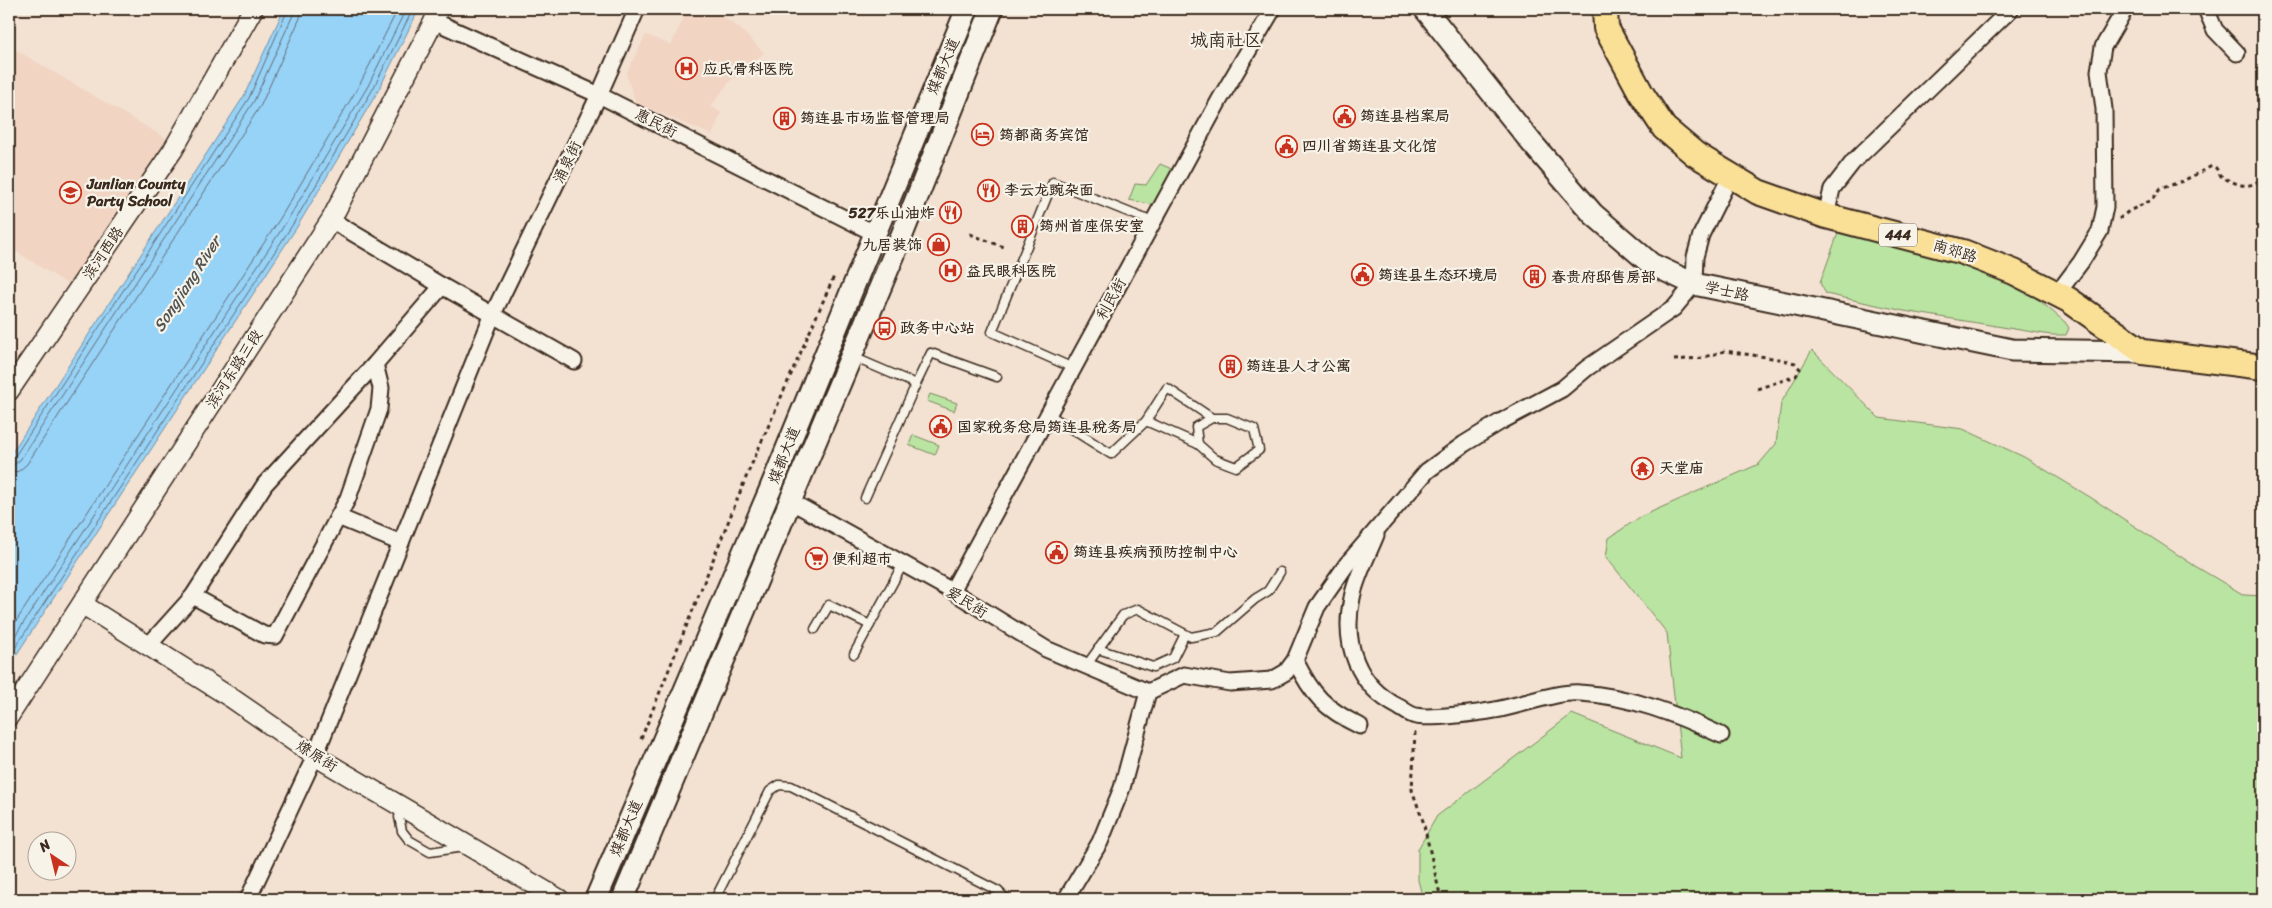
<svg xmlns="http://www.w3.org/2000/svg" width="2272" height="908" font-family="Sriracha,'LXGW WenKai TC',sans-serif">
	<rect width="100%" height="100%" fill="#f3e1d2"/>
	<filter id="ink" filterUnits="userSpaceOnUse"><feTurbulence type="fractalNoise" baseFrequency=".02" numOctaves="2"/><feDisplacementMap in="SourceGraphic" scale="10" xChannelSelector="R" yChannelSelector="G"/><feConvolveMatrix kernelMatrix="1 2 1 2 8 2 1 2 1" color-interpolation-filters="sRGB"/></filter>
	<g filter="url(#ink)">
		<!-- built -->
		<g fill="#f1d4c2">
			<path d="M 688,9 L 711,9 L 738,27 L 764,53 L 730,81 L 711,106 L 721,113 L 712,135 L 636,103 L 626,74 L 646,35 L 671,45 Z"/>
			<path d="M 9,46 L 169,140 L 71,286 L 9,247 Z"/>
		</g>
		<!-- green -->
		<g fill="#bae4a1" stroke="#7a8760">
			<path d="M 1160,164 L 1174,170 L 1155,205 L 1129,200 L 1135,184 L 1146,185 Z"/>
			<path d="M 1841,225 L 2022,286 L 2065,322 L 2069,328 L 2066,335 L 2051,335 L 1904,311 L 1826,294 L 1820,283 Z"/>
			<path d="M 1812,350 L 1879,418 L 1963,429 L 2024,457 L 2090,497 L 2195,566 L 2244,595 L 2263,596 L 2263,899 L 1423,899 L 1418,880 L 1418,849 L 1437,816 L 1572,714 L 1681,758 L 1667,633 L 1606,557 L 1609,538 L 1640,517 L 1759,464 L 1776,444 L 1781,403 Z"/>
			<path d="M 930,394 L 957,403 L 954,411 L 927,401 Z"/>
			<path d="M 913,435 L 939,445 L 935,455 L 909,445 Z"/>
		</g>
		<!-- water -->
		<path fill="#97d2f7" stroke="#728fa0" d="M 284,9 L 419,9 L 378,91 L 297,227 L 9,666 L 9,457 L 244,96 Z"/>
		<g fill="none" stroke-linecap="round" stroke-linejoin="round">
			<!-- shore -->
			<g stroke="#606d75" stroke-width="1">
				<path d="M 9,459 L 15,456 L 249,98 L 288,9"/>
				<path d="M 9,465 L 15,464 L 20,460 L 254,101 L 293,15 L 294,9"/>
				<path d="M 9,473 L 19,471 L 27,464 L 261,105 L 300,18 L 302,9"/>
				<path d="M 9,632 L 281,217 L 361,82 L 398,9"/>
				<path d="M 9,645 L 287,221 L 368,86 L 406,9"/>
				<path d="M 9,657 L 293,224 L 373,89 L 413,9"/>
			</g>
			<defs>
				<g id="service">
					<path d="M 853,357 L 916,384 L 865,498"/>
					<path d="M 1073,368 L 992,332 L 1053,182 L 1153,222"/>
					<path d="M 916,384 L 931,353 L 997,377"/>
					<path d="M 1048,414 L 1111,454 L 1146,421 L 1167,388 L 1212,418 L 1227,418 L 1254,429 L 1259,450 L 1236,467 L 1215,459 L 1198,444 L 1196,427 L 1212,418"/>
					<path d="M 1146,421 L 1198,444"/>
					<path d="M 815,629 L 829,605 L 870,625"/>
					<path d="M 1098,649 L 1153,667 L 1173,658 L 1185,634"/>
					<path d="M 854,654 L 903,564"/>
					<path d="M 1086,666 L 1123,615 L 1138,609 L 1191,637 L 1217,632 L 1255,599 L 1268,591 L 1280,572"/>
					<path d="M 401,808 L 399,817 L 402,831 L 409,840 L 430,852 L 464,847"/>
					<path d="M 715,899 L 770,791 L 779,785 L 791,786 L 998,891 L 1006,899"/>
				</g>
				<g id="minor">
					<path d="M 2206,9 L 2215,30 L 2237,53"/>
					<path d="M 434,21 L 599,95 L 874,233"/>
					<path d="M 1826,216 L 1832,189 L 1853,162 L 2011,9"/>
					<path d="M 331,220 L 442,286 L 574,361"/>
					<path d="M 2057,294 L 2081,262 L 2100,231 L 2105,207 L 2104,109 L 2099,71 L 2103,47 L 2125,9"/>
					<path d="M 790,501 L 952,591 L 1046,649 L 1148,692"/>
					<path d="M 338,517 L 401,543"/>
					<path d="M 1376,535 C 1368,555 1356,577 1352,598 C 1342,643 1357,686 1399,707 C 1404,710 1410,715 1416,716 C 1429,719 1480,713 1495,710 C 1519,706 1558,691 1580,693 C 1630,696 1676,714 1721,735"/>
					<path d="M 952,591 L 1220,99 L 1273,9"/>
					<path d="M 193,596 L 264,635 L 275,636 L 348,498 L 379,409 L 381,388 L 375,364"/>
					<path d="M 148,646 L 193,596 L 265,484 L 375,364 L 442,286"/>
					<path d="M 1295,660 C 1312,695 1325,709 1360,726"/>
					<path d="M 1148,692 L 1184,675 L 1230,683 L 1272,680 L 1286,672 L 1295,660 L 1317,607 L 1347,564 L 1427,471 L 1464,444 L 1500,422 L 1562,389 L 1587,368 L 1674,308 L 1694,284 L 1695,257 L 1701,235 L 1730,177"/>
					<path d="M 248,899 L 315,756 L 493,314 L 599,95 L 637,9"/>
					<path d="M 1066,899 L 1100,842 L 1122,788 L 1148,692"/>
				</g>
				<g id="tertiary">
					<path d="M 9,391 L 173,150 L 253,9"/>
					<path d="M 82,604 L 233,699 L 315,756 L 559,899"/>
					<path d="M 9,716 L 331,220 L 434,21 L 438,9"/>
				</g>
				<g id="secondary">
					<path d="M 1425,9 L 1531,142 L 1593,214 L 1651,264 L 1694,284 L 2012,350 L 2143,352"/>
					<path d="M 596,899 L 770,490 L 967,9"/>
					<path d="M 623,899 L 898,245 L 992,9"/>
				</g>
				<path id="primary" d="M 1605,9 L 1606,28 L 1641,93 L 1664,128 L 1695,154 L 1758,192 L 1826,216 L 1963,252 L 2014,272 L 2069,300 L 2143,352 L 2263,367"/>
			</defs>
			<!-- service casing -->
			<use href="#service" stroke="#3b2a1e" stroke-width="11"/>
			<!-- minor casing -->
			<use href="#minor" stroke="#3b2a1e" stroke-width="19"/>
			<!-- tertiary casing -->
			<use href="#tertiary" stroke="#3b2a1e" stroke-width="22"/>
			<!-- secondary casing -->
			<use href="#secondary" stroke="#3b2a1e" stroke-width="25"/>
			<!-- primary casing -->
			<use href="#primary" stroke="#3b2a1e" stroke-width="28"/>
			<!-- path -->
			<g stroke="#3b2a1e" stroke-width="3" stroke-dasharray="4 4" stroke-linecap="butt">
				<path d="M 2119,219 L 2129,211 L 2152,200 L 2160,189 L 2183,181 L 2212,166 C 2218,168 2217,171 2220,175 C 2223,178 2226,179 2230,181 C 2244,187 2252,188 2263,177"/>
				<path d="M 970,234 L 1004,247"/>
				<path d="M 1674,360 L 1701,358 L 1725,351 L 1779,359 L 1795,363 L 1800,369 L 1796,376 L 1757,389"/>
				<path d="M 1415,732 L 1412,790 L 1423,821 L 1441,899"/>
				<path d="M 641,739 L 747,475 L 835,274"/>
			</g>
			<!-- service -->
			<use href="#service" stroke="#f7f3e8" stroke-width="8"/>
			<!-- minor -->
			<use href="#minor" stroke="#f7f3e8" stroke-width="15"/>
			<!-- tertiary -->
			<use href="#tertiary" stroke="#f7f3e8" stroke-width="19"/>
			<!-- secondary -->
			<use href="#secondary" stroke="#f7f3e8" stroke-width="21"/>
			<!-- primary -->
			<use href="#primary" stroke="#fadf96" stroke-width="24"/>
		</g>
	</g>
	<!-- icons -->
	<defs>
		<symbol id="hospital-ring" viewBox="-11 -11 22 22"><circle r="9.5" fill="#f7f3e8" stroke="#c8321e" stroke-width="1.5"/><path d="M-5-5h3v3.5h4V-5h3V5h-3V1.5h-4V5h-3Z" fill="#c8321e"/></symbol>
		<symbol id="civic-ring" viewBox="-11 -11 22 22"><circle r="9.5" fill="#f7f3e8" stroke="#c8321e" stroke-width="1.5"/><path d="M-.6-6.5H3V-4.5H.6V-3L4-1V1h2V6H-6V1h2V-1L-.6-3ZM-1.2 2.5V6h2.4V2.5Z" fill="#c8321e"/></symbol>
		<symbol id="building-ring" viewBox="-11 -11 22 22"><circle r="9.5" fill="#f7f3e8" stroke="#c8321e" stroke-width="1.5"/><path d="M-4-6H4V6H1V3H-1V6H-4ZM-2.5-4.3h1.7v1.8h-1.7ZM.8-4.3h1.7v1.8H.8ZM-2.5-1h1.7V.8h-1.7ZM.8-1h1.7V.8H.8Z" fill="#c8321e"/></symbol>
		<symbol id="hotel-ring" viewBox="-11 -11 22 22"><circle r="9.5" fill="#f7f3e8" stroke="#c8321e" stroke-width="1.5"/><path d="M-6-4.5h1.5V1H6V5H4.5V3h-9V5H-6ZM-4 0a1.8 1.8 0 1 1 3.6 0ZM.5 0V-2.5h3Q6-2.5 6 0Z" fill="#c8321e"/></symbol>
		<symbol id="restaurant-ring" viewBox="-11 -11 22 22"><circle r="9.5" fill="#f7f3e8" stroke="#c8321e" stroke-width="1.5"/><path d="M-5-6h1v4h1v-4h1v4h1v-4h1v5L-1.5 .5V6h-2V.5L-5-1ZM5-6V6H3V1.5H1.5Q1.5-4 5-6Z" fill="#c8321e"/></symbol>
		<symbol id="school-ring" viewBox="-11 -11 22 22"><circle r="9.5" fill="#f7f3e8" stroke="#c8321e" stroke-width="1.5"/><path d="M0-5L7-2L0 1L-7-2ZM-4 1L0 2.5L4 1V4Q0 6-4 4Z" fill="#c8321e"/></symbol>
		<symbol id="shop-ring" viewBox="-11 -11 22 22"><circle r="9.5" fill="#f7f3e8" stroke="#c8321e" stroke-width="1.5"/><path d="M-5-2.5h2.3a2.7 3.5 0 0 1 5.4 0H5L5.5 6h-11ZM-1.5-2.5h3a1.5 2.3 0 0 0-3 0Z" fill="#c8321e"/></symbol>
		<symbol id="bus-ring" viewBox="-11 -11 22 22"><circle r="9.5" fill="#f7f3e8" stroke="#c8321e" stroke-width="1.5"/><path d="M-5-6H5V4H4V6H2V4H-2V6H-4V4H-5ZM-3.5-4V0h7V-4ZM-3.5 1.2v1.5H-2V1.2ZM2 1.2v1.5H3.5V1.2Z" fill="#c8321e"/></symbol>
		<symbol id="temple-ring" viewBox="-11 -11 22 22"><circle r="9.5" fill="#f7f3e8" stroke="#c8321e" stroke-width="1.5"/><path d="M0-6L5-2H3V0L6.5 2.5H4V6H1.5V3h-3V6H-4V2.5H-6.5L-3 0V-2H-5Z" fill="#c8321e"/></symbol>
		<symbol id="supermarket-ring" viewBox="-11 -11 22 22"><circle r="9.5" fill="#f7f3e8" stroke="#c8321e" stroke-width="1.5"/><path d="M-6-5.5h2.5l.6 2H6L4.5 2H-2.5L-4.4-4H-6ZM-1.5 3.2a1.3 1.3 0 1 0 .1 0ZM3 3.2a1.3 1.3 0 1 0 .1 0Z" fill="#c8321e"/></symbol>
	</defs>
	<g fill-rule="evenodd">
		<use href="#hospital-ring" x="674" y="56" width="25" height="25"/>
		<use href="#civic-ring" x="1332" y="104" width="25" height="25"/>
		<use href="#building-ring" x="772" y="106" width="25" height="25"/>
		<use href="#hotel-ring" x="970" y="122" width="25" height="25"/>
		<use href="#civic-ring" x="1274" y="134" width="25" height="25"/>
		<use href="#restaurant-ring" x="976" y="178" width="25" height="25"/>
		<use href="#school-ring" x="58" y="180" width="25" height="25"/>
		<use href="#restaurant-ring" x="938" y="200" width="25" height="25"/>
		<use href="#building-ring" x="1010" y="214" width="25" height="25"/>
		<use href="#shop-ring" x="926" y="232" width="25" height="25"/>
		<use href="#hospital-ring" x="938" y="258" width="25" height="25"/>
		<use href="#civic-ring" x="1350" y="262" width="25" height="25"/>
		<use href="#building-ring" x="1522" y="264" width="25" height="25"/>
		<use href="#bus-ring" x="872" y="316" width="25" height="25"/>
		<use href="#building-ring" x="1218" y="354" width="25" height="25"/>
		<use href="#civic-ring" x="928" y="414" width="25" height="25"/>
		<use href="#temple-ring" x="1630" y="456" width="25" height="25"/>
		<use href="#civic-ring" x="1044" y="540" width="25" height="25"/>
		<use href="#supermarket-ring" x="804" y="546" width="25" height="25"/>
	</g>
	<g text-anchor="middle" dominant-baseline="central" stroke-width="4.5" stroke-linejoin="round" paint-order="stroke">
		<!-- shield labels -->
		<rect fill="#f7f3e8" stroke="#73665b" stroke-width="1" x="1879" y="223.5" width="38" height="23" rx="4"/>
		<g font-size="14" font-weight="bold" fill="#3b2a1e">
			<text x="1898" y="235">444</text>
		</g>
		<!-- street labels -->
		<g font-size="15" fill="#3b2a1e" stroke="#f7f3e8">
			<text transform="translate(943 66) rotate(-67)">煤都大道</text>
			<text transform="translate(656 123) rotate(27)">惠民街</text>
			<text transform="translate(567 162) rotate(-64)">涌泉街</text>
			<text transform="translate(1955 251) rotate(17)">南郊路</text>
			<text transform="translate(103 253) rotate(-56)">滨河西路</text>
			<text transform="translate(1727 291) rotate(12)">学士路</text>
			<text transform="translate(1111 299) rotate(-61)">利民街</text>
			<text transform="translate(234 369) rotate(-57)">滨河东路三段</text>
			<text transform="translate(784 455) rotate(-68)">煤都大道</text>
			<text transform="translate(967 602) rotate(32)">爱民街</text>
			<text transform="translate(317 756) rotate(32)">燎原街</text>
			<text transform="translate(626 828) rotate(-67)">煤都大道</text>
		</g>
		<!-- poi labels -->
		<g font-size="15" font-weight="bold" fill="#3b2a1e" stroke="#f7f3e8" text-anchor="start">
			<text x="703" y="69">应氏骨科医院</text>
			<text x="1360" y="116">筠连县档案局</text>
			<text x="800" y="118">筠连县市场监督管理局</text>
			<text x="999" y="135">筠都商务宾馆</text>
			<text x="1302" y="146">四川省筠连县文化馆</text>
			<text x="87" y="184">Junlian County<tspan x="87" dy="17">Party School</tspan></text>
			<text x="1004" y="190">李云龙豌杂面</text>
			<text x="935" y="213" text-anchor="end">527乐山油炸</text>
			<text x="1039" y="226">筠州首座保安室</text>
			<text x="922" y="245" text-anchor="end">九居装饰</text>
			<text x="966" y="271">益民眼科医院</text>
			<text x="1378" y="275">筠连县生态环境局</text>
			<text x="1551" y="277">春贵府邸售房部</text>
			<text x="900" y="328">政务中心站</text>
			<text x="1246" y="366">筠连县人才公寓</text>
			<text x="957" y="427">国家税务总局筠连县税务局</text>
			<text x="1659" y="468">天堂庙</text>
			<text x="1073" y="552">筠连县疾病预防控制中心</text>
			<text x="832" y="559">便利超市</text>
		</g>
		<!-- water labels -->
		<g font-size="16" font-style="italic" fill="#525454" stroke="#f7f3e8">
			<text transform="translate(187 284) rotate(-57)">Songjiang River</text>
		</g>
		<!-- quarter labels -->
		<g font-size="18" fill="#3b2a1e" stroke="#f7f3e8">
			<text x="1226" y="40">城南社区</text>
		</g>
	</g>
	<!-- margin -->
	<rect width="2272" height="908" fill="none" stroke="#f7f3e8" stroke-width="30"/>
	<rect x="15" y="15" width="2242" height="878" fill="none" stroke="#3b2a1e" stroke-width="2" filter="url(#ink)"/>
	<!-- north arrow -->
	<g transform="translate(52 856) rotate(325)"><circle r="24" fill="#f7f3e8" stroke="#aca397"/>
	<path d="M0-4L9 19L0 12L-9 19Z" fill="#c8321e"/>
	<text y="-8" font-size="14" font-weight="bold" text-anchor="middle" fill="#3b2a1e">N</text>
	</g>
</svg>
